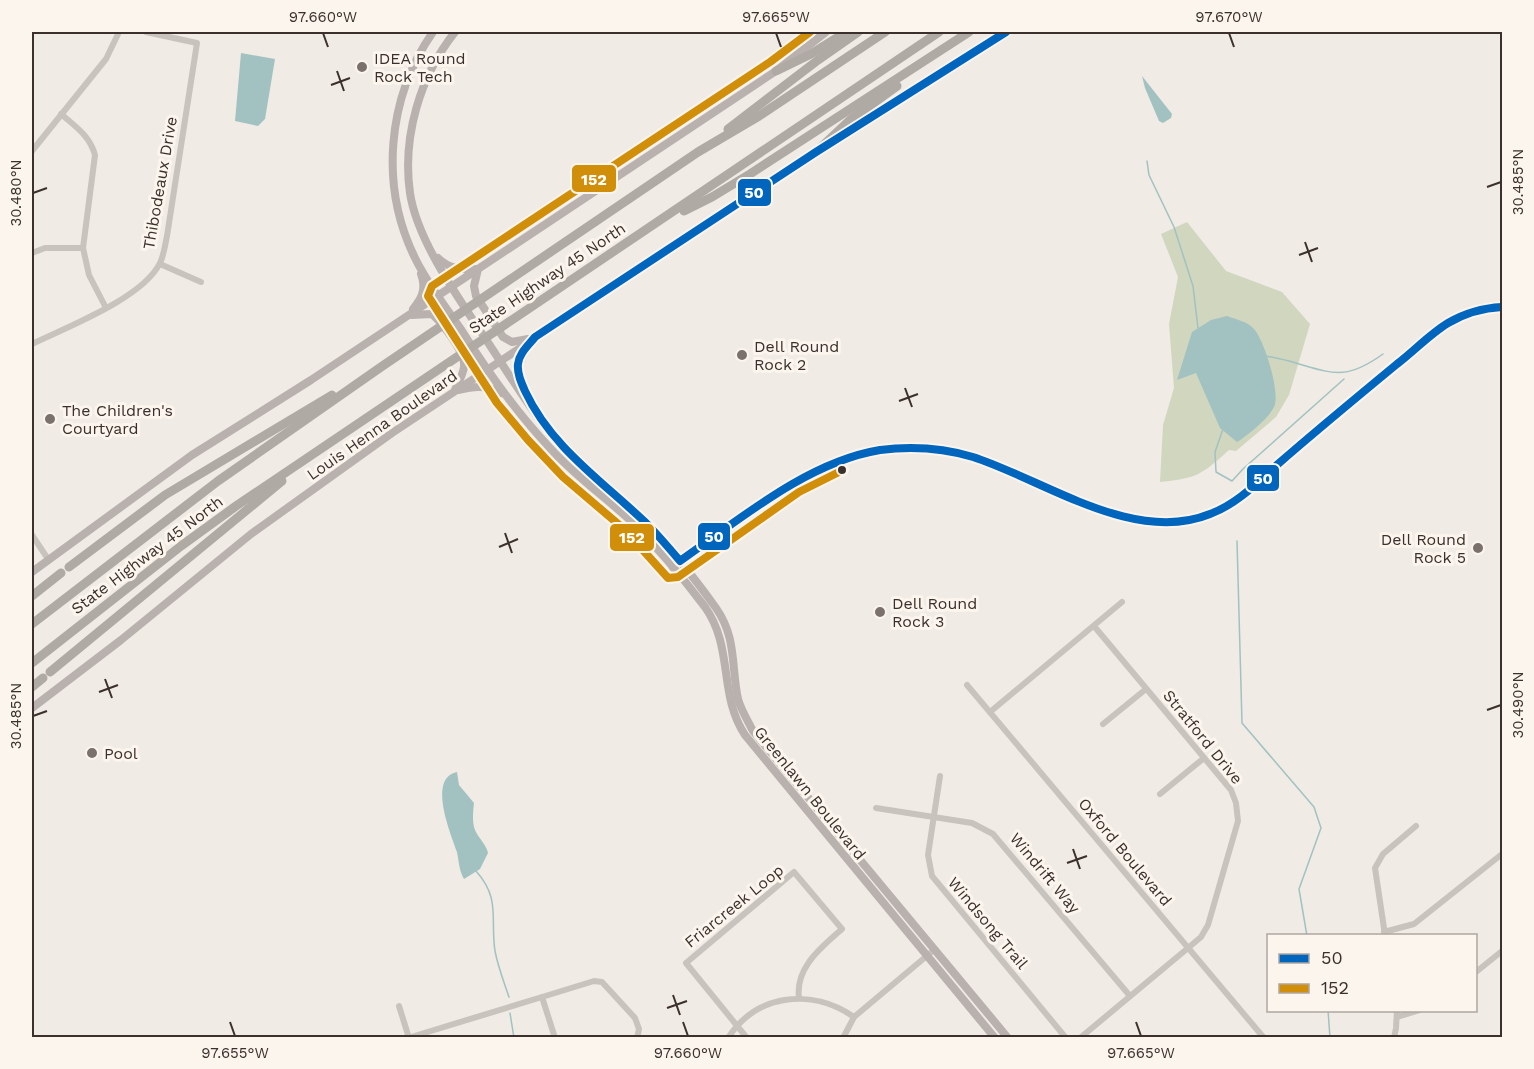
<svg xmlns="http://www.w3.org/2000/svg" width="1534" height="1069" font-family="'Work Sans',sans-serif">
	<rect width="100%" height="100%" fill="#f0ebe5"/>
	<!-- green -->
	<path fill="#d1d6bf" d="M 1187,222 L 1226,271 L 1282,292 L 1310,324 L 1289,395 L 1276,417 L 1236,451 L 1229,450 C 1201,475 1198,478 1160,482 L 1163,425 L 1174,388 L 1169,324 L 1178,277 L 1161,234 Z"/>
	<!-- water -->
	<g fill="#a1c2c1">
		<path d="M 241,53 L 275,59 L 265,119 L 258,126 L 235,121 Z"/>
		<path d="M 1142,76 L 1172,114 L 1171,118 L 1163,123 L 1159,121 L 1145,88 Z"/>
		<path d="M 1227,316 C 1235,319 1248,322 1253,328 C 1264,338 1281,394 1274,407 C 1268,419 1248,435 1237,442 L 1220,428 L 1196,373 L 1177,380 L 1192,332 L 1211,320 Z"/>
		<path d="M 457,772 L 459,785 L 474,803 C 473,812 472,822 475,830 C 479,839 486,844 488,853 L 480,869 L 464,879 C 459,870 459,862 457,852 C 451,834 427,778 457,772 Z"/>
	</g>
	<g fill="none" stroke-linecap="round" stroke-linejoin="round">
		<!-- stream -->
		<g stroke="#a1c2c1" stroke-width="1.5">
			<path d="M 1147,161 L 1149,175 L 1174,227 L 1193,286 L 1198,328"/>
			<path d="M 1265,356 C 1273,357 1281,359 1289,361 C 1332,373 1344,382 1383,354"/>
			<path d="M 1223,429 L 1215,452 L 1216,472 L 1232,481 L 1243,469 L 1344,379"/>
			<path d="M 1237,541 L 1242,723 L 1314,807 L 1321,828 L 1299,889 L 1307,936"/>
			<path d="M 476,871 C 501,899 490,918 495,951 C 498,967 504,982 509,997"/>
			<path d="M 1328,1010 L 1330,1038"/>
			<path d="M 510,1013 L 514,1038"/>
		</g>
		<!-- minor -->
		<g stroke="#c9c3be" stroke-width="6">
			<path d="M 61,114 C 76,127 90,136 95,155 L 83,248 L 89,275 L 106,308"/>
			<path d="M 32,151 L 106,59 L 119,32"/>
			<path d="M 32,253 L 45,248 L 83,248"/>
			<path d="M 160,264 L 201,282"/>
			<path d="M 32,344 C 67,327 143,298 160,263 C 164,255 165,245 167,236 L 197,43 L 146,32"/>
			<path d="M 32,535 L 48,559"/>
			<path d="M 672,568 C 695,550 719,534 743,518 C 795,482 833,455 898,448 C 1012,435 1134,580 1241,497 L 1342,409 L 1446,324 C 1464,314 1482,307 1502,307"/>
			<path d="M 967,685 L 1264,1038"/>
			<path d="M 990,712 L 1122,602"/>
			<path d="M 1103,724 L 1146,689"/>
			<path d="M 940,776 L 928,855 L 932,876 L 1066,1038"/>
			<path d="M 1160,794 L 1204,758"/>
			<path d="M 876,808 L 972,823 L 993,834 L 1130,996"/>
			<path d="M 1384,932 L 1414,924 L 1502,854"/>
			<path d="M 1385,935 L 1375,868 L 1383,854 L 1416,826"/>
			<path d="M 1476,972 L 1502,951"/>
			<path d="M 399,1006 L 409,1038"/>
			<path d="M 1397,1017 L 1420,1010"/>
			<path d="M 408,1038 L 542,997"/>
			<path d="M 555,1038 L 542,997 L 594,981 L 602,982 L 635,1018 L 639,1029 L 637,1038"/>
			<path d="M 728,1038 C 757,993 812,988 854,1017"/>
			<path d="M 747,1038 L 686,963 L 794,872 L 842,929 C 822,947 795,967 799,998"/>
			<path d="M 843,1038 L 854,1017 L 935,949"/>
			<path d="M 1080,1038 L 1188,948 L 1201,937 L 1208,925 L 1238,821 L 1236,803 L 1231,790 L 1094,626"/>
			<path d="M 1394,1038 L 1396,1028 L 1397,1010"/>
		</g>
		<!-- major -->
		<g stroke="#b8b1ad" stroke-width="8">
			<path d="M 433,32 C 387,98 379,187 416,260 C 428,284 445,306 460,328 C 487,371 515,411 550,448 C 574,475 604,496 631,521 C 657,547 683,578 705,607 C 734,648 718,694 745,735 L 995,1038"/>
			<path d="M 455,32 C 420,76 402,137 410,193 C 417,241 460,300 487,341 C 509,374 533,415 560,444 C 586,473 619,497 647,524 C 672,549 695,579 716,608 C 737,638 731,666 738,699 C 741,710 748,721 753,731 L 1008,1038"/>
			<path d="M 438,258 C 449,269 462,270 477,269"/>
			<path d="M 478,269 L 474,286 L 476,296 L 503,337 L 512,342 L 528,339"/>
			<path d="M 413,309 C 423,297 426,288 421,274"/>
			<path d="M 412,315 L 432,314 C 442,323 466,353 464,367 C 463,375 458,383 455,390"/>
			<path d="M 458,390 C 475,386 486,385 501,393"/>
			<path d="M 524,391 C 516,367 517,362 532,342"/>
			<path d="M 32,572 L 192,455 L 311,380 L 776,71 L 826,32"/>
			<path d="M 32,708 L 121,640 L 251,534 L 392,433 L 816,152 L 958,64 L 1006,32"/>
		</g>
		<!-- highway -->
		<g stroke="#afaaa4" stroke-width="9">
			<path d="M 776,71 L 811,54 L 846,32"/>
			<path d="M 728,129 L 818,60 L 858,32"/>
			<path d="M 816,152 L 850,120 L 897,86"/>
			<path d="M 684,211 L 712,197 L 750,174 L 969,32"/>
			<path d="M 69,567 L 165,495 L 332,395"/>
			<path d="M 32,596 L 61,573"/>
			<path d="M 32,624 L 218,481 L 381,367 L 698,152 L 759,116 L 885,32"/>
			<path d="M 32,663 L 181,546 L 236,506 L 939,32"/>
			<path d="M 50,672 L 282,481"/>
			<path d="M 32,687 L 43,678"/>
		</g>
		<defs>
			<path id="bus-1" d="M 1006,32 L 816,152 L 535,337 C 529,345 519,353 518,364 C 517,373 521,382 525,391 C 551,447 602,481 646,523 C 658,535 669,548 680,561 C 739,520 807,462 880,450 C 912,446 943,448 973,457 C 1044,480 1134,545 1210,514 C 1237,504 1257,483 1278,464 C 1317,430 1357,397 1397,364 C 1414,351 1430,334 1448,323 C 1465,313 1483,308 1502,307"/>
			<path id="bus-2" d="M 810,32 L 770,62 L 432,286 L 428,296 L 497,403 L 528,440 L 563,477 L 624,529 L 668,578 L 678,577 L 799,492 L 843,470"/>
		</defs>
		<!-- bus-1 casing -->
		<use href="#bus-1" stroke="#fbf5ee" stroke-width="12"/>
		<!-- bus-2 casing -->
		<use href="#bus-2" stroke="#fbf5ee" stroke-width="12"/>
		<!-- bus-1 -->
		<use href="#bus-1" stroke="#0065bd" stroke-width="8"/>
		<!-- bus-2 -->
		<use href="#bus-2" stroke="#d18e09" stroke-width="8"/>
	</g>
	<!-- ticks -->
	<path fill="none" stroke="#3b302b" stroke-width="2" d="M 323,33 L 328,47M 776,33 L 781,47M 1229,33 L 1234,47M 337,71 L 344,91M 331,85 L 350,78M 1487,187 L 1501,182M 33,193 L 47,188M 1305,242 L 1312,262M 1299,255 L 1318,248M 905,388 L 912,407M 899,401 L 918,394M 505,533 L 512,553M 499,547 L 518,539M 105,679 L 112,698M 99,692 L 118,685M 1487,710 L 1501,705M 33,716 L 47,711M 1073,849 L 1080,869M 1067,863 L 1087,856M 673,995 L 680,1015M 667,1008 L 687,1001M 230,1022 L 235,1036M 683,1022 L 688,1036M 1136,1022 L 1141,1036"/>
	<!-- markers -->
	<g fill="#7a716c" stroke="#fbf5ee" stroke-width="2">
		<circle cx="362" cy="67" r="6"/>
		<circle cx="742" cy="355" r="6"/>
		<circle cx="50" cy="419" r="6"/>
		<circle cx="1478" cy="548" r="6"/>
		<circle cx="880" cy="612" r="6"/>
		<circle cx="92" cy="753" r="6"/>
	</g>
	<circle fill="#3b302b" stroke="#fbf5ee" stroke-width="2" cx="842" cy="470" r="5"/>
	<g text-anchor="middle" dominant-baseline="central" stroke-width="6" stroke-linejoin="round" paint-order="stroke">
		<!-- poi labels -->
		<g font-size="16" fill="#3b302b" stroke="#fbf5ee" text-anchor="start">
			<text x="374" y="58">IDEA Round<tspan x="374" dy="18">Rock Tech</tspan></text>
			<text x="754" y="346">Dell Round<tspan x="754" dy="18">Rock 2</tspan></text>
			<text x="62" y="410">The Children's<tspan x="62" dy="18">Courtyard</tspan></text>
			<text x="1466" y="539" text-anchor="end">Dell Round<tspan x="1466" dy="18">Rock 5</tspan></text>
			<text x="892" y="603">Dell Round<tspan x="892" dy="18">Rock 3</tspan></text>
			<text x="104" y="753">Pool</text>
		</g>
		<!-- street labels -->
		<g font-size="16" fill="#3b302b" stroke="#fbf5ee">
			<text transform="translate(160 183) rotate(-80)">Thibodeaux Drive</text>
			<text transform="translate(547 278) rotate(-34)">State Highway 45 North</text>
			<text transform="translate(382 425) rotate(-35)">Louis Henna Boulevard</text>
			<text transform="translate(147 555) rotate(-37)">State Highway 45 North</text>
			<text transform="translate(1203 737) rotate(51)">Stratford Drive</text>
			<text transform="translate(810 793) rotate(51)">Greenlawn Boulevard</text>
			<text transform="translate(1125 852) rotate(50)">Oxford Boulevard</text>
			<text transform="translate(1045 873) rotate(50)">Windrift Way</text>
			<text transform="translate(734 906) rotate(-39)">Friarcreek Loop</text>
			<text transform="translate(988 923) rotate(50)">Windsong Trail</text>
		</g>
	</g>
	<g stroke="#fbf5ee" stroke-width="2">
		<rect x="571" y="164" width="46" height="29" rx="6" fill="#d18e09"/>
		<rect x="737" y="178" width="35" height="29" rx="6" fill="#0065bd"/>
		<rect x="1246" y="464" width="34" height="28" rx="6" fill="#0065bd"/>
		<rect x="697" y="522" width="34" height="29" rx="6" fill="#0065bd"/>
		<rect x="609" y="523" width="46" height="29" rx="6" fill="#d18e09"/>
	</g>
	<g font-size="16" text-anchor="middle" font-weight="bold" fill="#fff">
		<text x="594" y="185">152</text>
		<text x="754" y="198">50</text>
		<text x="1263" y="484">50</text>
		<text x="714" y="542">50</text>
		<text x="632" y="543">152</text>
	</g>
	<!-- border -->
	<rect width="1534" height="1069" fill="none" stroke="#fbf5ee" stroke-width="66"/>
	<!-- legend -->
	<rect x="1267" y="934" width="210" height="78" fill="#fbf5ee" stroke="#aea6a0" stroke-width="1.5"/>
	<rect x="1279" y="954" width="30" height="9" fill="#0065bd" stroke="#aea6a0" stroke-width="1.5"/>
	<text x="1321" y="964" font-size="18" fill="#3b302b">50</text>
	<rect x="1279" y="984" width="30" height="9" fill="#d18e09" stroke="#aea6a0" stroke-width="1.5"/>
	<text x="1321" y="994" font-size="18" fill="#3b302b">152</text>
	<rect x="33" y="33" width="1468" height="1003" fill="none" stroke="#3b302b" stroke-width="2"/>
	<g font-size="15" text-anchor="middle" fill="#3b302b">
		<text x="323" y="22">97.660°W</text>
		<text x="776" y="22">97.665°W</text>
		<text x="1229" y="22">97.670°W</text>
		<text transform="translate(1518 182) rotate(-90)" y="5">30.485°N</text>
		<text transform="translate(16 193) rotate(-90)" y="5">30.480°N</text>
		<text transform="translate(1518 705) rotate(-90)" y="5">30.490°N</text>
		<text transform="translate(16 716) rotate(-90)" y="5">30.485°N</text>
		<text x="235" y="1058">97.655°W</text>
		<text x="688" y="1058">97.660°W</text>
		<text x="1141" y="1058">97.665°W</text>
	</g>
</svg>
